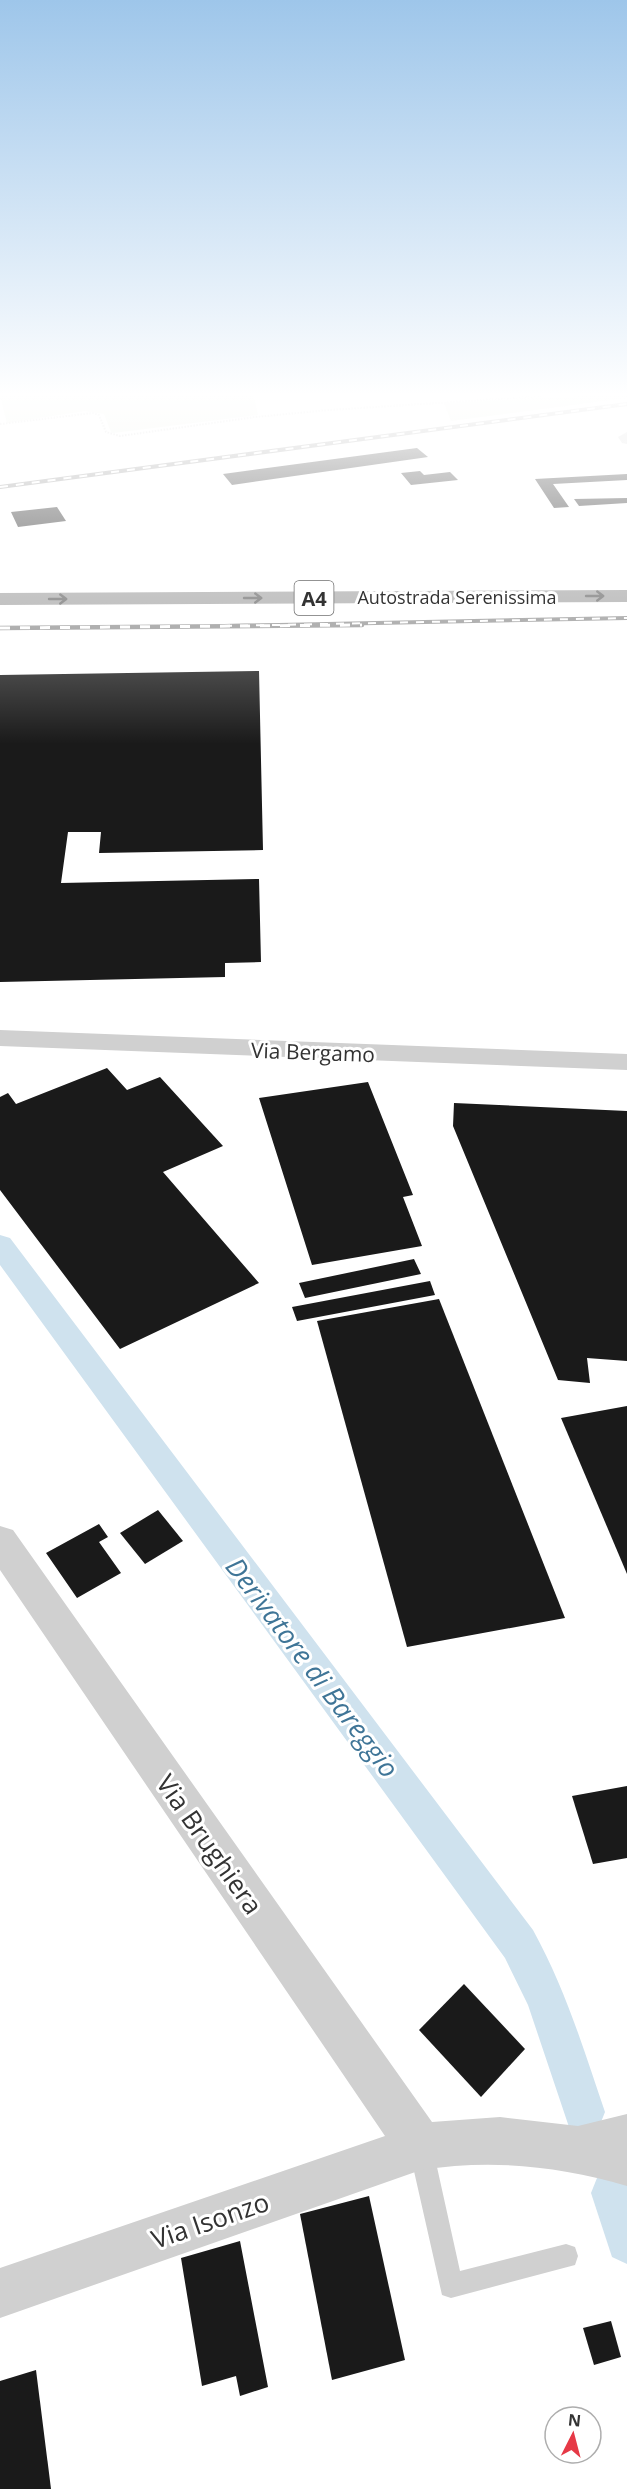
<svg xmlns="http://www.w3.org/2000/svg" width="627" height="2489" font-family="'Open Sans',sans-serif">
	<rect width="100%" height="100%" fill="#fff"/>
	<!-- green -->
	<g fill="#e6ecdf">
		<path d="M 0,396 L 254,396 L 258,415 L 113,433 L 111,432 L 104,414 L 85,411 L 7,423 Z"/>
		<path d="M 581,396 L 627,396 L 627,398 L 451,421 L 444,403 Z"/>
	</g>
	<g fill="none" stroke-linecap="round" stroke-linejoin="round">
		<!-- canal -->
		<g fill="#cfe2ee" fill-rule="evenodd">
			<path d="M 0,1235 L 10,1238 L 533,1930 C 565,1988 584,2050 605,2112 L 599,2127 L 584,2133 L 569,2127 L 528,2005 L 505,1958 L 0,1265 Z"/>
			<path d="M 612,2172 L 627,2178 L 627,2264 L 612,2257 L 591,2193 L 597,2178 Z"/>
		</g>
	</g>
	<!-- building -->
	<g fill="#1a1a1a">
		<path d="M 417,448 L 428,457 L 232,485 L 223,474 Z"/>
		<path d="M 420,471 L 424,475 L 450,472 L 458,480 L 411,485 L 401,473 Z"/>
		<path d="M 627,474 L 627,480 L 553,484 L 569,507 L 554,508 L 535,479 Z"/>
		<path d="M 627,498 L 627,503 L 579,506 L 574,499 Z"/>
		<path d="M 57,507 L 66,521 L 18,527 L 11,512 Z"/>
		<path d="M 259,671 L 263,850 L 99,853 L 101,832 L 68,832 L 61,883 L 259,879 L 261,962 L 225,963 L 225,977 L 0,982 L 0,675 Z"/>
		<path d="M 107,1068 L 127,1090 L 160,1077 L 223,1146 L 163,1172 L 259,1283 L 120,1349 L 0,1190 L 0,1097 L 8,1093 L 16,1104 Z"/>
		<path d="M 368,1082 L 413,1195 L 403,1197 L 422,1246 L 312,1265 L 259,1098 Z"/>
		<path d="M 454,1103 L 627,1111 L 627,1361 L 587,1358 L 590,1383 L 558,1380 L 453,1126 Z"/>
		<path d="M 414,1259 L 421,1274 L 305,1298 L 299,1283 Z"/>
		<path d="M 430,1281 L 435,1295 L 297,1321 L 292,1307 Z"/>
		<path d="M 439,1299 L 565,1618 L 407,1647 L 317,1321 Z"/>
		<path d="M 627,1406 L 627,1574 L 561,1418 Z"/>
		<path d="M 158,1510 L 183,1541 L 145,1564 L 120,1533 Z"/>
		<path d="M 99,1524 L 108,1537 L 99,1542 L 121,1573 L 77,1598 L 46,1553 Z"/>
		<path d="M 627,1786 L 627,1858 L 593,1864 L 572,1796 Z"/>
		<path d="M 464,1984 L 525,2049 L 481,2097 L 419,2030 Z"/>
		<path d="M 369,2196 L 405,2360 L 332,2380 L 300,2214 Z"/>
		<path d="M 240,2241 L 268,2387 L 240,2396 L 236,2376 L 202,2386 L 181,2258 Z"/>
		<path d="M 611,2321 L 621,2357 L 594,2365 L 583,2328 Z"/>
		<path d="M 36,2370 L 51,2489 L 0,2489 L 0,2381 Z"/>
	</g>
	<g fill="none" stroke-linecap="round" stroke-linejoin="round">
		<!-- path -->
		<path stroke="#cdcdcd" stroke-width="2" stroke-dasharray="1.5 1.5" stroke-linecap="butt" d="M 0,424 L 93,413 L 99,415 L 106,432 L 120,436 L 255,417 L 329,410 L 544,396"/>
		<!-- lane -->
		<path fill="#d0d0d0" fill-rule="evenodd" d="M 421,2137 L 429,2141 L 433,2149 L 460,2271 L 566,2244 L 575,2247 L 578,2256 L 575,2265 L 451,2298 L 442,2295 L 409,2149 L 413,2141 Z"/>
		<!-- street -->
		<g fill="#d0d0d0" fill-rule="evenodd">
			<path d="M 627,432 L 627,444 L 622,443 L 618,437 Z"/>
			<path d="M 0,1030 L 627,1054 L 627,1070 L 0,1046 Z"/>
			<path d="M 0,1526 L 13,1530 L 432,2122 L 500,2117 L 578,2126 L 627,2114 L 627,2186 C 558,2166 492,2159 421,2170 L 0,2318 L 0,2268 L 385,2136 L 0,1570 Z"/>
		</g>
		<!-- highway -->
		<path fill="#9a9a9a" fill-rule="evenodd" d="M 627,590 L 627,602 L 0,605 L 0,593 Z"/>
		<defs>
			<g id="rail-far1">
				<path d="M 0,487 L 627,404"/>
				<path d="M 224,626 L 627,618"/>
			</g>
			<path id="rail" d="M 0,628 L 362,625"/>
		</defs>
		<!-- rail-far1 casing -->
		<use href="#rail-far1" stroke="#888" stroke-width="4"/>
		<!-- rail casing -->
		<use href="#rail" stroke="#888" stroke-width="4.5"/>
		<!-- rail-far1 -->
		<use href="#rail-far1" stroke="#fff" stroke-width="2" stroke-dasharray="8" stroke-linecap="butt"/>
		<!-- rail -->
		<use href="#rail" stroke="#fff" stroke-width="3" stroke-dasharray="10" stroke-linecap="butt"/>
	</g>
	<!-- one-way arrows -->
	<defs><path id="oneway-shaft" d="M-6 0H5M1.5-3L5.5 0L1.5 3" fill="none" stroke-width="1.6" stroke-linecap="round" stroke-linejoin="round" transform="scale(1.5)"/></defs>
	<g stroke="#525252">
		<use href="#oneway-shaft" transform="translate(595 596)"/>
		<use href="#oneway-shaft" transform="translate(253 598)"/>
		<use href="#oneway-shaft" transform="translate(58 599)"/>
	</g>
	<!-- sky -->
	<linearGradient id="sky" x2="0" y2="1"><stop stop-color="#9ec6ea"/><stop offset="0.53" stop-color="#fff"/><stop offset="1" stop-color="#fff" stop-opacity="0"/></linearGradient>
	<rect width="627" height="744" fill="url(#sky)"/>
	<g text-anchor="middle" dominant-baseline="central" stroke-width="6" stroke-linejoin="round" paint-order="stroke">
		<!-- far-street labels -->
		<g font-size="18" fill="#333" stroke="#fff">
			<text x="457" y="597">Autostrada Serenissima</text>
		</g>
		<!-- shield labels -->
		<rect fill="#fff" stroke="#707070" stroke-width="1.5" x="294.5" y="581" width="39" height="34" rx="4.5"/>
		<g font-size="20" font-weight="bold" fill="#333">
			<text x="314" y="598">A4</text>
		</g>
		<!-- street labels -->
		<g font-size="21" fill="#333" stroke="#fff">
			<text transform="translate(313 1052) rotate(2)">Via Bergamo</text>
		</g>
		<!-- near-street labels -->
		<g font-size="26" fill="#333" stroke="#fff">
			<text transform="translate(210 1844) rotate(55)">Via Brughiera</text>
			<text transform="translate(210 2220) rotate(-19)">Via Isonzo</text>
		</g>
		<!-- near-water labels -->
		<g font-size="27" font-style="italic" fill="#3f7597" stroke="#fff">
			<text transform="translate(313 1667) rotate(53)">Derivatore di Bareggio</text>
		</g>
	</g>
	<!-- north arrow -->
	<g transform="translate(573 2435) rotate(6)"><circle r="28" fill="#ffffff" stroke="#adadad" stroke-width="1.5"/>
	<path d="M0-4.5L10 22L0 15L-10 22Z" fill="#e63946"/>
	<text y="-9" font-size="16" font-weight="bold" text-anchor="middle" fill="#333333">N</text>
	</g>
</svg>
